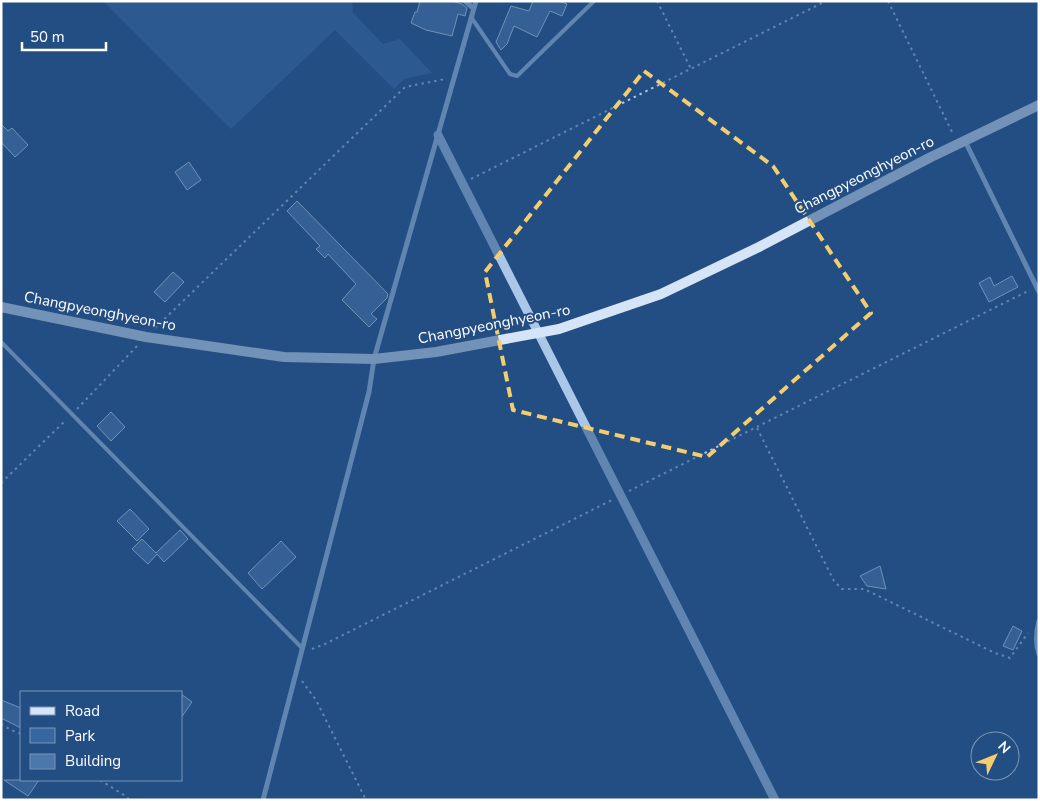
<svg xmlns="http://www.w3.org/2000/svg" width="1040" height="801" font-family="'Nunito Sans',sans-serif">
	<rect width="100%" height="100%" fill="#234e84"/>
	<!-- green -->
	<path fill="#3767a1" d="M 103,1 L 352,1 L 353,13 L 383,44 L 400,39 L 432,73 L 404,79 L 394,89 L 335,30 L 231,129 Z"/>
	<!-- building -->
	<g fill="#4b77ac" stroke="#cfe1f6">
		<path d="M 420,1 L 452,1 L 462,4 L 467,8 L 465,16 L 458,14 L 452,36 L 426,30 L 411,23 L 415,12 L 417,12 Z"/>
		<path d="M 533,1 L 559,1 L 567,4 L 562,16 L 550,11 L 537,37 L 514,26 L 507,44 L 501,50 L 496,42 L 511,6 L 529,11 Z"/>
		<path d="M 1,124 L 8,131 L 12,128 L 28,145 L 15,157 L 1,142 Z"/>
		<path d="M 189,162 L 201,180 L 187,190 L 175,172 Z"/>
		<path d="M 297,201 L 388,294 L 387,298 L 371,314 L 377,319 L 369,327 L 342,300 L 356,284 L 328,254 L 325,258 L 316,249 L 320,246 L 287,211 Z"/>
		<path d="M 173,272 L 184,282 L 165,302 L 154,292 Z"/>
		<path d="M 1012,276 L 1018,287 L 989,302 L 979,283 L 990,277 L 994,286 Z"/>
		<path d="M 111,412 L 125,427 L 111,441 L 97,426 Z"/>
		<path d="M 130,509 L 149,529 L 137,541 L 117,521 Z"/>
		<path d="M 180,530 L 188,539 L 164,562 L 157,554 L 148,564 L 132,549 L 142,539 L 156,553 Z"/>
		<path d="M 281,541 L 296,557 L 262,589 L 248,573 Z"/>
		<path d="M 880,566 L 886,589 L 867,586 L 860,576 Z"/>
		<path d="M 1013,626 L 1022,631 L 1013,650 L 1003,646 Z"/>
		<path d="M 181,694 L 192,702 L 181,718 Z"/>
		<path d="M 1,700 L 21,708 L 21,728 L 1,718 Z"/>
		<path d="M 4,780 L 39,780 L 28,796 Z"/>
	</g>
	<g fill="none" stroke-linecap="round" stroke-linejoin="round">
		<!-- path -->
		<g stroke="#abc7e8" stroke-width="2" stroke-dasharray="2.5 4" stroke-linecap="butt">
			<path d="M 657,1 L 691,69"/>
			<path d="M 888,1 L 953,134"/>
			<path d="M 471,179 L 826,1"/>
			<path d="M 155,328 L 405,87 L 445,79"/>
			<path d="M 77,409 L 137,346"/>
			<path d="M 757,428 L 834,581 L 842,589 L 864,589 L 995,653 L 1010,658 L 1028,633"/>
			<path d="M 1,483 L 66,420"/>
			<path d="M 629,491 L 1030,290"/>
			<path d="M 312,649 L 325,644 L 612,500"/>
			<path d="M 302,681 L 316,700 L 366,800"/>
			<path d="M 1,724 L 11,730 L 21,734"/>
			<path d="M 100,780 L 127,797 L 129,800"/>
			<path d="M 1,798 L 3,800"/>
		</g>
		<!-- service -->
		<g stroke="#abc7e8" stroke-width="4">
			<path d="M 471,17 L 510,74 L 517,76 L 594,1"/>
			<path d="M 1,342 L 302,648"/>
		</g>
		<!-- minor -->
		<g stroke="#abc7e8" stroke-width="5">
			<path d="M 465,1 L 473,8"/>
			<path d="M 965,141 L 1039,292"/>
			<path d="M 1039,621 C 1036,632 1035,643 1039,654"/>
			<path d="M 263,800 L 369,392 L 374,359 L 476,1"/>
		</g>
		<!-- tertiary -->
		<path stroke="#abc7e8" stroke-width="9" d="M 438,135 L 775,800"/>
		<!-- secondary -->
		<path stroke="#d6e4f7" stroke-width="10" d="M 1,307 L 146,337 L 284,357 L 374,359 L 436,352 L 559,329 L 661,294 L 759,247 L 931,157 L 1039,105"/>
	</g>
	<!-- marked area -->
	<path d="M0 0H1040V801H0ZM 644,71 L 773,166 L 871,313 L 707,457 L 513,410 L 485,272 Z" fill="#234e84" fill-opacity=".55" fill-rule="evenodd"/>
	<path fill="none" stroke="#f3cd6e" stroke-width="4" stroke-dasharray="10 6" stroke-linejoin="round" d="M 644,71 L 773,166 L 871,313 L 707,457 L 513,410 L 485,272 Z"/>
	<g text-anchor="middle" dominant-baseline="central" stroke-width="4" stroke-linejoin="round" paint-order="stroke">
		<!-- street labels -->
		<g font-size="15" fill="#fff" stroke="#234e84">
			<text transform="translate(864 175) rotate(-27)">Changpyeonghyeon-ro</text>
			<text transform="translate(100 311) rotate(11)">Changpyeonghyeon-ro</text>
			<text transform="translate(494 324) rotate(-11)">Changpyeonghyeon-ro</text>
		</g>
	</g>
	<!-- border -->
	<rect width="1040" height="801" fill="none" stroke="#ffffff" stroke-width="5"/>
	<!-- legend -->
	<rect x="20" y="691" width="162" height="90" fill="#234e84" stroke="#7b95b5"/>
	<rect x="30" y="707" width="25" height="8" fill="#d6e4f7" stroke="#7b95b5"/>
	<text x="65" y="716" font-size="15" fill="#ffffff">Road</text>
	<rect x="30" y="728" width="25" height="15" fill="#3767a1" stroke="#7b95b5"/>
	<text x="65" y="741" font-size="15" fill="#ffffff">Park</text>
	<rect x="30" y="754" width="25" height="15" fill="#4b77ac" stroke="#7b95b5"/>
	<text x="65" y="766" font-size="15" fill="#ffffff">Building</text>
	<!-- north arrow -->
	<g transform="translate(995 756) rotate(47)"><circle r="24" fill="#234e84" stroke="#7b95b5"/>
	<path d="M0-4L9 19L0 12L-9 19Z" fill="#f3cd6e"/>
	<text y="-8" font-size="14" font-weight="bold" text-anchor="middle" fill="#ffffff">N</text>
	</g>
	<!-- scale -->
	<path d="M22 42v8h84v-8" fill="none" stroke="#ffffff" stroke-width="2.5"/>
	<text x="30" y="42" font-size="15" fill="#ffffff" stroke="#234e84" stroke-width="4" paint-order="stroke">50 m</text>
</svg>
